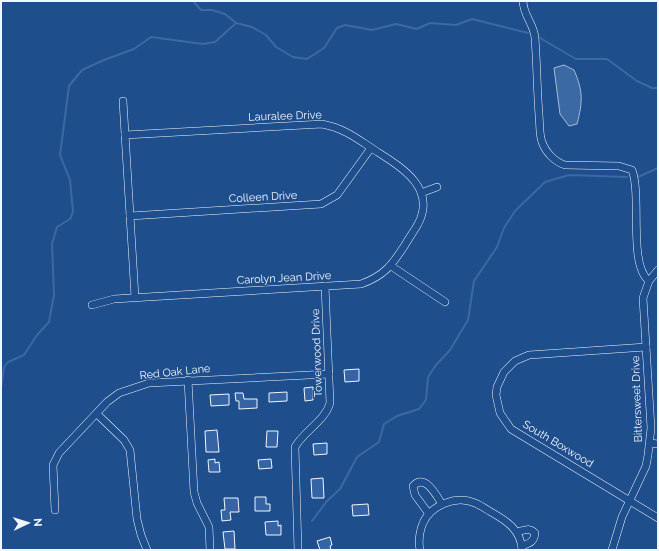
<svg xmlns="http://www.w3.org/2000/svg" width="659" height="551" font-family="Raleway,sans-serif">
	<rect width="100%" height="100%" fill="#1f4e8c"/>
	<!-- water -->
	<path fill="#3b69a3" stroke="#a8bbd7" d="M 564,65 L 574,70 C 583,91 583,101 577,124 L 569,126 L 560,114 L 554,68 Z"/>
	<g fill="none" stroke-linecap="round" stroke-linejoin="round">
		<!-- stream -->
		<g stroke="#3b69a3" stroke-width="2">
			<path d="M 193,1 L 201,10 L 212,10 L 225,14 L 236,23 L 252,27 L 266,35 L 276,47 L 293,57 L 307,59 L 324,48 L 337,28 L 345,25 L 372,30 L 396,24 L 417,29 L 430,23 L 456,25 L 472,19 L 528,33"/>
			<path d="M 540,38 L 576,59 L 607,59 L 637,81 L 652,88 L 658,88"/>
			<path d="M 638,177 L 658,168"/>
			<path d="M 1,388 L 4,367 L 8,362 L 24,355 L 37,335 L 49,322 L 54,295 L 52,244 L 57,227 L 70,219 L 73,212 L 70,180 L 60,155 L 69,86 L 82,70 L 104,60 L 134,49 L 151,37 L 203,44 L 215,42 L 236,23"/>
			<path d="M 312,521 L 327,501 L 340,489 L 357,457 L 379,442 L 384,424 L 397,416 L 419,409 L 426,400 L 428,377 L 436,365 L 450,350 L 468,320 L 474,281 L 497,247 L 504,228 L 515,211 L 545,182 L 569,175 L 627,177"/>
		</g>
	</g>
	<!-- building -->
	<g fill="#3563a3" stroke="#f2f6ff">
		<path d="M 359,369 L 359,381 L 345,382 L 344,370 Z"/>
		<path d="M 313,387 L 313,400 L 305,401 L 304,388 Z"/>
		<path d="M 287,392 L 287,401 L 269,402 L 269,393 Z"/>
		<path d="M 235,393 L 243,393 L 244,399 L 257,399 L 257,408 L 239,409 L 239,401 L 236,401 Z"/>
		<path d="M 229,394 L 229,405 L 211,406 L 210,395 Z"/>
		<path d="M 217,430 L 219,452 L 206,452 L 205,431 Z"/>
		<path d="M 267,431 L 278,431 L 277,447 L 266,447 Z"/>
		<path d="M 327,443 L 327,454 L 314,455 L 313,444 Z"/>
		<path d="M 215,459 L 215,463 L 219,462 L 220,472 L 209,472 L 208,460 Z"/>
		<path d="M 271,459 L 272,468 L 259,469 L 258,460 Z"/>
		<path d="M 323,478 L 324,498 L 312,498 L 311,479 Z"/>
		<path d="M 255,497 L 266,497 L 266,504 L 270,504 L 270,511 L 255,511 Z"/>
		<path d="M 224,498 L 238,498 L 239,512 L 230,512 L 231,520 L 222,521 L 221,510 L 225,510 Z"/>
		<path d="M 368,504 L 369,515 L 353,516 L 352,505 Z"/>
		<path d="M 278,521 L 278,526 L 281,525 L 281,535 L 266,535 L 265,522 Z"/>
		<path d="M 234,531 L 235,549 L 225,549 L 223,532 Z"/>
		<path d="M 330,537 L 332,545 L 330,546 L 331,550 L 320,550 L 317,541 Z"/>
	</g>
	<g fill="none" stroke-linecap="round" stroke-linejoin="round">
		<defs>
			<g id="minor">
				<path d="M 523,1 C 523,15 534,24 535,38 C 537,64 537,89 539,115 C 540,123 539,134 542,142 C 546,153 555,162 565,165 L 619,166 L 632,170 C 642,196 628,265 649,281"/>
				<path d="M 123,101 L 135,297"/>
				<path d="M 421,193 L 437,187"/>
				<path d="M 130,216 L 321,204 L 337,195 L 371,148"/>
				<path d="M 391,266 L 445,302"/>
				<path d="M 92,305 L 114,299 L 361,284 C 384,276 392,265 405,245 C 409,238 414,231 418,224 C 437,188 401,167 376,151 C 356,138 346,129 322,124 L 125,135"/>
				<path d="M 646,347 L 529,355 L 515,361 L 504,372 L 497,387 L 496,395 L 500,413 L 511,429 L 658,518"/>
				<path d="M 188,380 L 194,492 L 197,503 L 209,527 L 210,550"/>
				<path d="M 97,414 L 124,440 L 130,450 L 137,519 L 141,535 L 147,550"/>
				<path d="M 650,443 L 658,444"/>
				<path d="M 55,510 L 53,465 L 59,453 L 107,402 L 119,393 L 149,383 L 329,374"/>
				<path d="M 429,514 L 415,495 L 413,486 C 425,473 436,495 442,504"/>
				<path d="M 517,532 C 525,530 529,527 535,533 C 534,542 530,543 522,546"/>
				<path d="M 298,550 L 295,447 C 304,431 325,421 330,403 L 325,286"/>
				<path d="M 420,550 C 418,540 419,533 423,523 C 431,505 456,495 475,503 C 480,505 486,509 491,512 C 507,521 521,530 522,550"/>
				<path d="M 612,550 L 622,517 L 646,466 L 648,455 L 651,428 L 643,298 L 649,281 L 658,270"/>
			</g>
		</defs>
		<!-- minor casing -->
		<use href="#minor" stroke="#f2f6ff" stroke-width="8"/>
		<!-- minor -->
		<use href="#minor" stroke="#1f4e8c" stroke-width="7"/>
	</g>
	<g text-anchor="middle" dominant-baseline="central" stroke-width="3" stroke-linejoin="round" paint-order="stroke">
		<!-- street labels -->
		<g font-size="11" fill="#f2f6ff" stroke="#1f4e8c">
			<text transform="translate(285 116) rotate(-2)">Lauralee Drive</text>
			<text transform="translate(263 197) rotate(-3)">Colleen Drive</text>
			<text transform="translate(284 278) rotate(-3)">Carolyn Jean Drive</text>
			<text transform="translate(317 353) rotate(-92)">Towerwood Drive</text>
			<text transform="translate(175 372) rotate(-6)">Red Oak Lane</text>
			<text transform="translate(637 399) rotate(-92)">Bittersweet Drive</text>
			<text transform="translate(558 444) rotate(31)">South Boxwood</text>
		</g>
	</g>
	<!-- border -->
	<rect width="659" height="551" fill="none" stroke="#f2f6ff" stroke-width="4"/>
	<!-- north arrow -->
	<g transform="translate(28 523) rotate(86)" stroke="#1f4e8c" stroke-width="3" paint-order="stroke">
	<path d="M0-3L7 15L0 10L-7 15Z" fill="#f2f6ff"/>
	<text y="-6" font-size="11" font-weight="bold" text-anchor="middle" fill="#f2f6ff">N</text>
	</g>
</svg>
